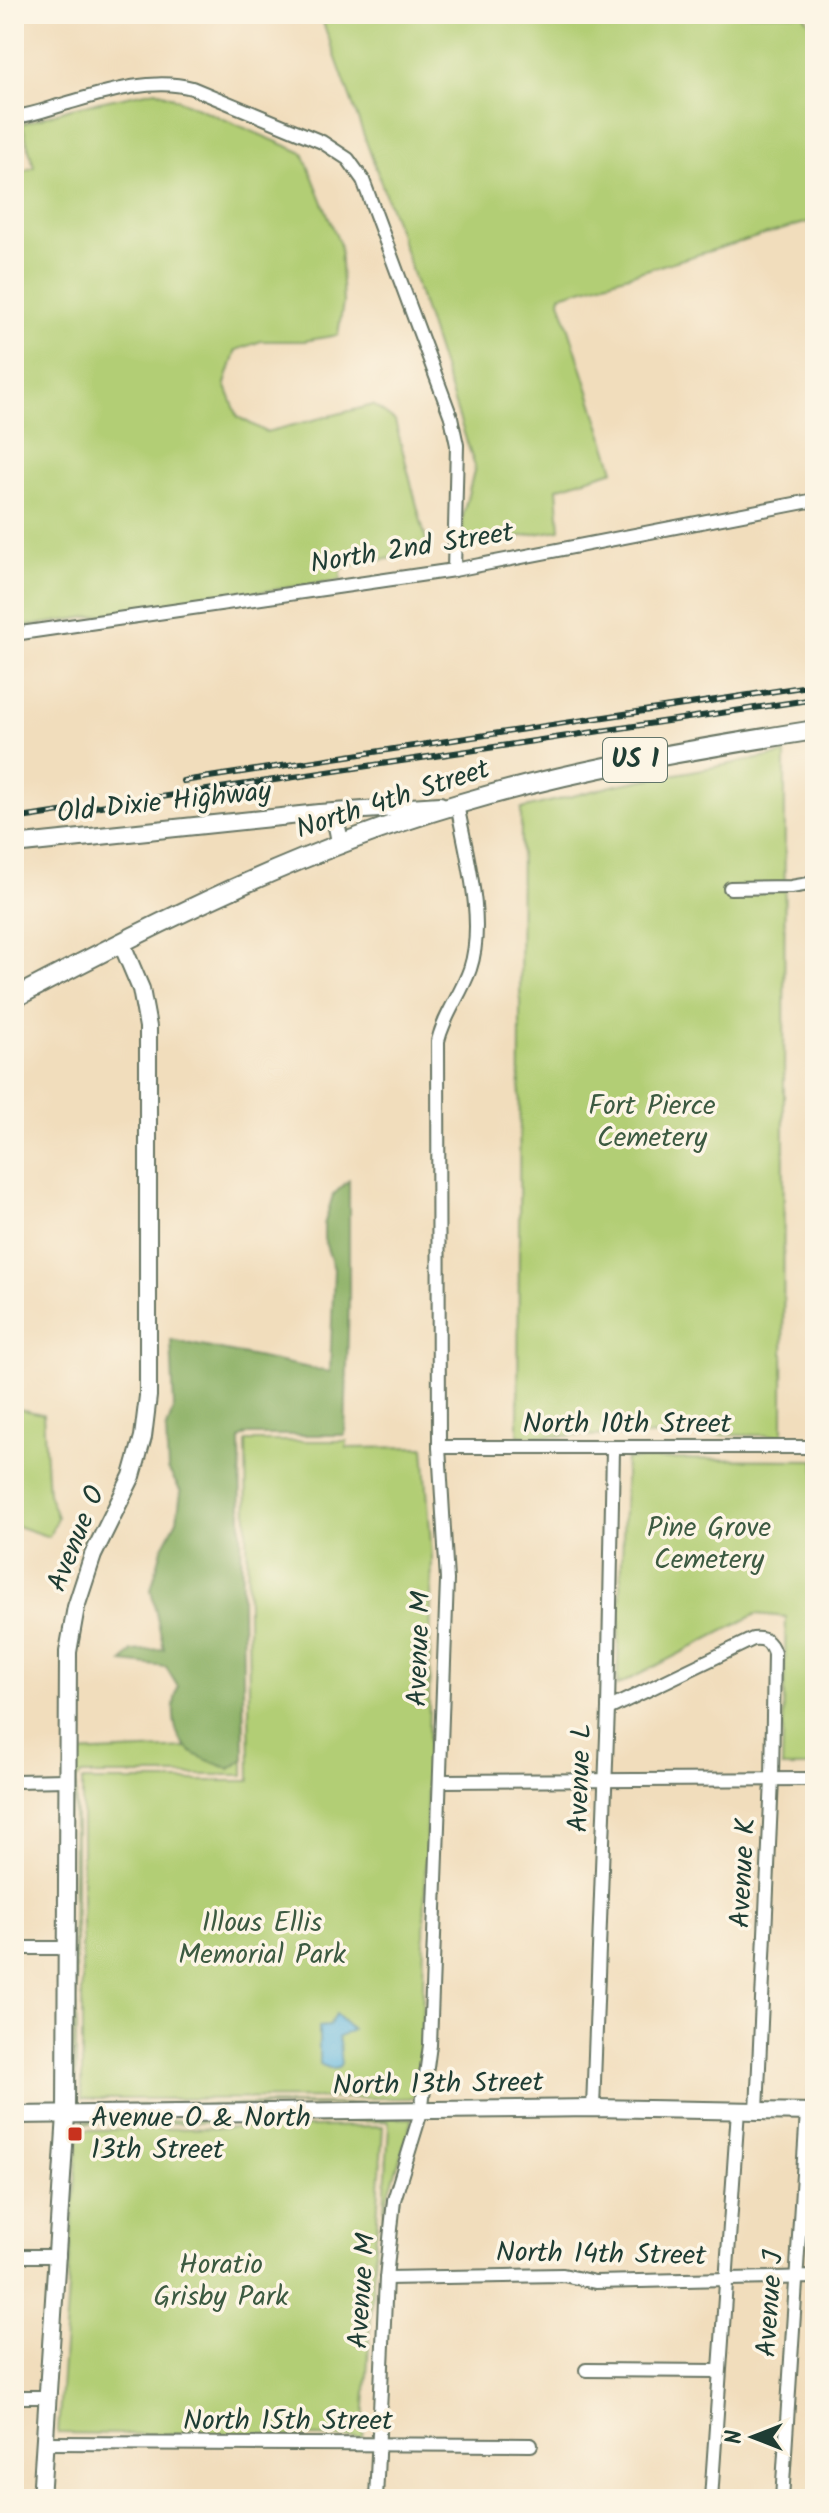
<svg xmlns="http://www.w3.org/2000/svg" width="829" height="2513" font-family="Kalam,sans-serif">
	<rect width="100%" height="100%" fill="#fcf5e5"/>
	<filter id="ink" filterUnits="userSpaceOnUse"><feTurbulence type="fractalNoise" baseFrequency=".0125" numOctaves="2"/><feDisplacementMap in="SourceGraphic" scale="16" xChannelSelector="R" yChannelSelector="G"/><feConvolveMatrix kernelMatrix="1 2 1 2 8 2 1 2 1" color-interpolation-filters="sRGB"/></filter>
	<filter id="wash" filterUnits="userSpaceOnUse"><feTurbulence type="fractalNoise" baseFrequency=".006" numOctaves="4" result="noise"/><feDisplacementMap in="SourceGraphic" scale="32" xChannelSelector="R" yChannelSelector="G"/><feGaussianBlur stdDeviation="1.8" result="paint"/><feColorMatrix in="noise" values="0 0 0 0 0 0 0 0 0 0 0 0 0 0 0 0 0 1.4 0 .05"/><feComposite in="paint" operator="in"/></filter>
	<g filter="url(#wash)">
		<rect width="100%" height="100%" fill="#f1ddbc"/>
		<!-- green -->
		<g fill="#b2ce74" stroke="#688654" stroke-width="2">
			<path d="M 320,14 L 803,14 L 815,30 L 815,220 L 561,295 L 560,300 L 614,470 L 557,488 L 560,530 L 462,546 L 463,515 L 475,467 L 400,235 Z"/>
			<path d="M 156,90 L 303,153 L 340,245 L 343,303 L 338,335 L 304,341 L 261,341 L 236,350 L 225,384 L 238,417 L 266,432 L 373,405 L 395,421 L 429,552 L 346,566 L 341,570 L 341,580 L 14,628 L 14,175 L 34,167 L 22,124 L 71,108 Z"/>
			<path d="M 785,754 L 783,1435 L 518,1436 L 521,809 L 616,785 Z"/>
			<path d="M 14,1408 L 43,1414 L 48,1493 L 57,1517 L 49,1537 L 14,1525 Z"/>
			<path d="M 246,1441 L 347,1441 L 347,1448 L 424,1447 L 432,1558 L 422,2032 L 414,2098 L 82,2099 L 82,1781 L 250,1781 Z"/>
			<path d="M 626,1459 L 815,1460 L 815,1767 L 782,1767 L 786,1617 L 756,1614 L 617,1686 Z"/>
			<path d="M 189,1748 L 191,1752 L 230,1769 L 244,1759 L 244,1775 L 82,1775 L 76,1779 L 76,2101 L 83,2105 L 416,2104 L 73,2109 L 74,1753 Z"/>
			<path d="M 413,2118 L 387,2199 L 380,2272 L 389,2126 L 387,2121 L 78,2124 L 73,2130 L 73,2121 Z"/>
			<path d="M 383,2126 L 363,2438 L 58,2433 L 79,2130 Z"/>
		</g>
		<!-- forest -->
		<path fill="#8db166" stroke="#56774d" stroke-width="2" d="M 349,1180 L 349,1298 L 345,1435 L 246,1435 L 240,1439 L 244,1759 L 230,1769 C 218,1764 204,1760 193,1753 C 171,1738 171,1709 178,1687 L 166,1667 L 123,1662 L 132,1651 L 164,1649 L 151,1590 L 162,1549 L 177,1520 L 181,1492 L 168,1469 L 166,1431 L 174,1407 L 171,1340 L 330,1372 L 334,1269 L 324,1239 L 324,1225 L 333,1195 Z"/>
		<!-- water -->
		<path fill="#66b9e1" stroke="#427b8a" stroke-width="2" d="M 335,2014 L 352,2030 L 338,2038 C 341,2046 339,2054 341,2063 L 338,2068 L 332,2069 L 319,2064 L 319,2027 L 329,2026 Z"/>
	</g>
	<g filter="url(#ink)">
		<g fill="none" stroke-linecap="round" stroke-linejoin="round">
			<defs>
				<g id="street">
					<path d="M 14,117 C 34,115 50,108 68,103 C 106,92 153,77 192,88 L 322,142 L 348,159 L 363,180 L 451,417 L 457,445 L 454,570"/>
					<path d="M 14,634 L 454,570 L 815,500"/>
					<path d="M 730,888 L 791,887 L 815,883"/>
					<path d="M 439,1447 L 815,1447"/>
					<path d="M 608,1709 L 753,1639 C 765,1638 770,1641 774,1653 L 772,1779 L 757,2111"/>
					<path d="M 14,1781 L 67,1780"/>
					<path d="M 440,1781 L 815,1779"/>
					<path d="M 14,1948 L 68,1948"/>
					<path d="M 593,2108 L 608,1709 L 613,1449"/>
					<path d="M 14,2256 L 59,2256"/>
					<path d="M 386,2278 L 563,2275 L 595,2282 L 815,2277"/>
					<path d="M 586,2370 L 718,2371"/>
					<path d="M 14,2397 L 49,2397"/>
					<path d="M 45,2443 L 531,2445"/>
					<path d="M 376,2499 L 386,2278 L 394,2200 L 421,2112 L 430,2045 L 447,1580 L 439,1447 L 438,1041 C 444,1015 461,995 470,969 C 486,921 466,853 457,804"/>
					<path d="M 711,2499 L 738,2110"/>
					<path d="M 782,2499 L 807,2112"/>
				</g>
				<g id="secondary">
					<path d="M 320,814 C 338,819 338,828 340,845"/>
					<path d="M 14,845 L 319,813 L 440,805"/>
					<path d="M 14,2115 L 593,2108 L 815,2112"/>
					<path d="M 41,2499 L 66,2115 L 68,1652 L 76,1607 L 93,1555 L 132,1476 L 143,1437 L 148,1396 L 148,1027 L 141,989 L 121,942"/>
				</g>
				<path id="primary" d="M 14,998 C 158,922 301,850 458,804 C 575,769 695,749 815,730"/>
			</defs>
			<!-- street casing -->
			<use href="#street" stroke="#687564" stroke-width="16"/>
			<!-- secondary casing -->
			<use href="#secondary" stroke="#687564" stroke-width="20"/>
			<!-- primary casing -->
			<use href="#primary" stroke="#687564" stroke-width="22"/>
			<!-- street -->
			<use href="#street" stroke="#fff" stroke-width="12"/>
			<!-- secondary -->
			<use href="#secondary" stroke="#fff" stroke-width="16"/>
			<!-- primary -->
			<use href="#primary" stroke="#fff" stroke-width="18"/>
			<defs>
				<g id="rail">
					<path d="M 183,781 L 815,685"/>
					<path d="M 14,819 L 815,699"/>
				</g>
			</defs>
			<!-- rail casing -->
			<use href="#rail" stroke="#1f3d34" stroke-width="6"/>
			<!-- rail -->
			<use href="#rail" stroke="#fcf5e5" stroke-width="3" stroke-dasharray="9" stroke-linecap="butt"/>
		</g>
	</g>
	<!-- markers -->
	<rect fill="#c8321e" stroke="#fcf5e5" stroke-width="3" x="67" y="2126" width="16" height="16" rx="4"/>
	<g text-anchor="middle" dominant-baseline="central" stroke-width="7" stroke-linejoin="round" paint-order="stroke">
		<!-- shield labels -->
		<rect fill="#fcf5e5" stroke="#617469" stroke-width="2" x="603" y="738" width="64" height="44" rx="6"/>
		<g font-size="26" font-weight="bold" fill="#1f3d34">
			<text x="635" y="760">US 1</text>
		</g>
		<!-- street labels -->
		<g font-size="28" fill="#1f3d34" stroke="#fcf5e5">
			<text transform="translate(412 549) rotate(-9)">North 2nd Street</text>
			<text transform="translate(393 800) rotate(-18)">North 4th Street</text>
			<text transform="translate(164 803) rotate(-6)">Old Dixie Highway</text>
			<text x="627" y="1424">North 10th Street</text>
			<text transform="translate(77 1539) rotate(-68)">Avenue O</text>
			<text transform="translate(420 1649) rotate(-88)">Avenue M</text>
			<text transform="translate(581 1778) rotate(-88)">Avenue L</text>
			<text transform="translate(744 1873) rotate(-87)">Avenue K</text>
			<text transform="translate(438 2085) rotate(-1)">North 13th Street</text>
			<text transform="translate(601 2255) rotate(1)">North 14th Street</text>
			<text transform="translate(363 2291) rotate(-86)">Avenue M</text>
			<text transform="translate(771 2304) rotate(-86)">Avenue J</text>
			<text x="288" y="2421">North 15th Street</text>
		</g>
		<!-- park labels -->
		<g font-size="28" fill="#3c5a41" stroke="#fcf5e5">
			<text x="652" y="1106">Fort Pierce<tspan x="652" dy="32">Cemetery</tspan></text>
			<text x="709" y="1528">Pine Grove<tspan x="709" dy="32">Cemetery</tspan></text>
			<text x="262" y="1923">Illous Ellis<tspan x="262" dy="32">Memorial Park</tspan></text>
			<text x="221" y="2265">Horatio<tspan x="221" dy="32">Grisby Park</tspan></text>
		</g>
		<!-- poi labels -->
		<g font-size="28" fill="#1f3d34" stroke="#fcf5e5" text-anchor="start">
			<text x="91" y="2118">Avenue O &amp; North<tspan x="91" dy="32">13th Street</tspan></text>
		</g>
	</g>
	<!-- margin -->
	<rect width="829" height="2513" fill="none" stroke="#fcf5e5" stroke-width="48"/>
	<!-- north arrow -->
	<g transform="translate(753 2437) rotate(270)" stroke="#fcf5e5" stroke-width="6" paint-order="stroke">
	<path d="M0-6L14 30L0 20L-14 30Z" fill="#1f3d34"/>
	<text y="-12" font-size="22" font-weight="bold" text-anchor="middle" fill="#1f3d34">N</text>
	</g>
</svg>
